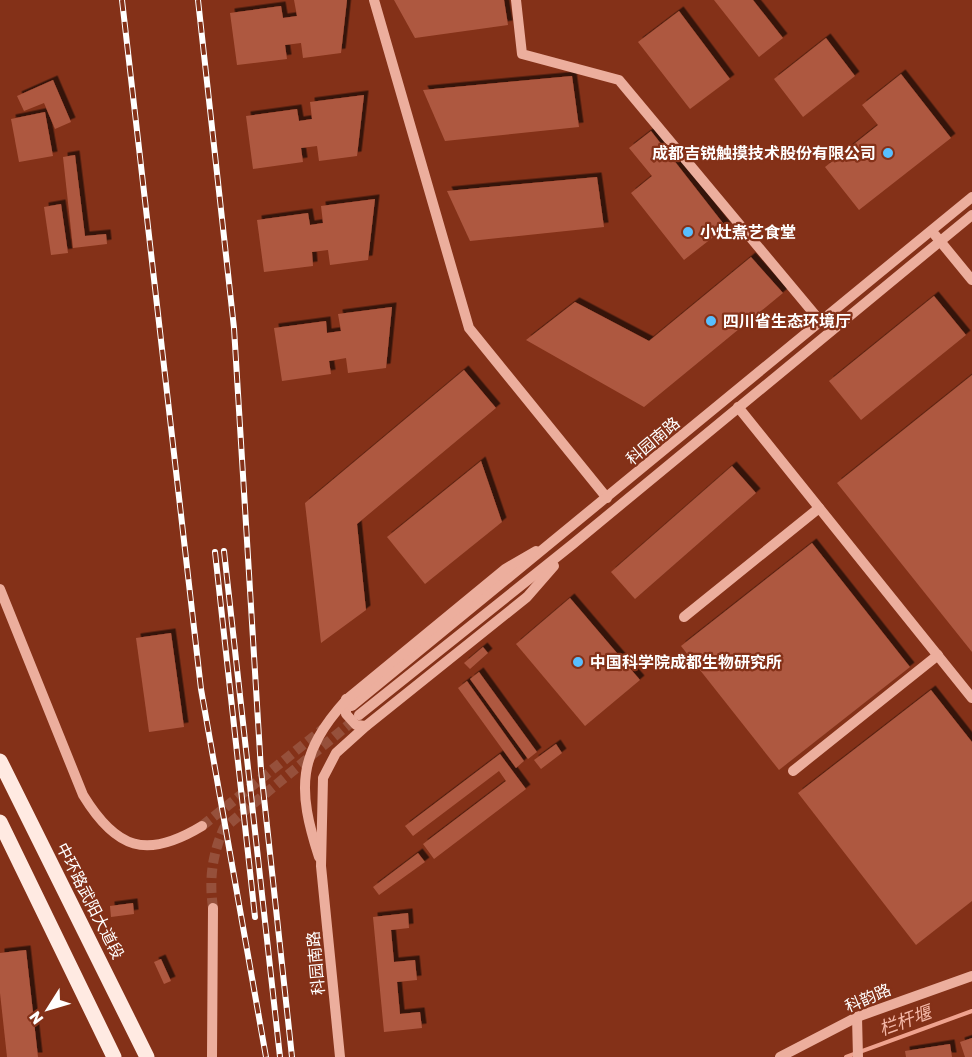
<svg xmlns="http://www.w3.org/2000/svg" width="972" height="1057" font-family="Rubik,'Noto Sans SC',sans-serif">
	<defs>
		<filter id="shadow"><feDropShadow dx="4.5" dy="-4.5" stdDeviation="0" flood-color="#0009"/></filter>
	</defs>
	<rect width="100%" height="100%" fill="#843118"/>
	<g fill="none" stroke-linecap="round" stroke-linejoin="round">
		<!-- stream -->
		<path stroke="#efa38f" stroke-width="4" d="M 846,1057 L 972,1011"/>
	</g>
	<!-- building -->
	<g fill="#ae5940" filter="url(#shadow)">
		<path d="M 294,0 L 347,0 L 341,53 L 303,58 L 301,43 L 285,45 L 287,59 L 237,65 L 230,13 L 281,6 L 283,18 L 297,16 Z"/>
		<path d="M 394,0 L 504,0 L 508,25 L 415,38 Z"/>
		<path d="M 714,0 L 753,0 L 783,38 L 759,57 Z"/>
		<path d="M 679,11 L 730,79 L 690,109 L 638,42 Z"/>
		<path d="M 826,38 L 855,76 L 803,117 L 774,79 Z"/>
		<path d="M 901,74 L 951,138 L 859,210 L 825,167 L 878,125 L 862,105 Z"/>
		<path d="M 572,76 L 579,127 L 445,141 L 423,90 Z"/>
		<path d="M 53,80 L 71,122 L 55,129 L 44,103 L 24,111 L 17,96 Z"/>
		<path d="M 364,95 L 357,156 L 319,161 L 317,146 L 301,148 L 303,162 L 253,169 L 246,116 L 297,109 L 299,121 L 312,119 L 310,102 Z"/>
		<path d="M 45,112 L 53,156 L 19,162 L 11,119 Z"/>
		<path d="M 651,131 L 726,227 L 684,260 L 631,193 L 652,176 L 629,148 Z"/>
		<path d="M 75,155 L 85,236 L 106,234 L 107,244 L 73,248 L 63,157 Z"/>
		<path d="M 597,177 L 604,227 L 470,241 L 447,191 Z"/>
		<path d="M 375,199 L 368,260 L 330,265 L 328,250 L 312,252 L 313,266 L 264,272 L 257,220 L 308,213 L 310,225 L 323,223 L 321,206 Z"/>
		<path d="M 61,204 L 68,253 L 51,255 L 44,207 Z"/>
		<path d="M 751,257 L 783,293 L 644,407 L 526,340 L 575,302 L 649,341 Z"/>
		<path d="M 934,296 L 966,335 L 861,420 L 829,381 Z"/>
		<path d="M 392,307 L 386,368 L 348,373 L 346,358 L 329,361 L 331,374 L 282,381 L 274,328 L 326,321 L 327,333 L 341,331 L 338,314 Z"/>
		<path d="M 464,370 L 496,408 L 357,524 L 366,610 L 321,643 L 305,503 Z"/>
		<path d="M 972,375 L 972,652 L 837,483 Z"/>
		<path d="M 481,461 L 502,522 L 425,584 L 387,537 Z"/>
		<path d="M 732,466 L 756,493 L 635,599 L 611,572 Z"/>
		<path d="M 812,543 L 910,667 L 779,770 L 681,646 Z"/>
		<path d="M 570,598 L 640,680 L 585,726 L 516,644 Z"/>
		<path d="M 171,633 L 184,727 L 149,732 L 136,638 Z"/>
		<path d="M 483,647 L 488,653 L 470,669 L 464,663 Z"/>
		<path d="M 479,672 L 537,752 L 528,759 L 470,679 Z"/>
		<path d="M 467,681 L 524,761 L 516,768 L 458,688 Z"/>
		<path d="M 931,690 L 972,742 L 972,901 L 916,945 L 798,793 Z"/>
		<path d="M 556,744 L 562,753 L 541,769 L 534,760 Z"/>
		<path d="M 500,754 L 526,789 L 434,859 L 423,844 L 506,781 L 499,771 L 413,836 L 405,826 Z"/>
		<path d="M 418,853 L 425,862 L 379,895 L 373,887 Z"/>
		<path d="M 133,903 L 134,914 L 111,917 L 110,906 Z"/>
		<path d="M 408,913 L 409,928 L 391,930 L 394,962 L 415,960 L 417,980 L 397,982 L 400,1014 L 420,1012 L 422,1028 L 384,1032 L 373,917 Z"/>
		<path d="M 26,950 L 38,1057 L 7,1057 L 0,993 L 0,953 Z"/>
		<path d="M 161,959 L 171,981 L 164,984 L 154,962 Z"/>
		<path d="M 972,1038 L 972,1057 L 965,1057 L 960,1042 Z"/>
		<path d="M 950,1044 L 952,1057 L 906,1057 L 905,1051 Z"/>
	</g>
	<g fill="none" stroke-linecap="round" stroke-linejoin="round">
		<!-- minor-tunnel -->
		<g stroke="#96503b" stroke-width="10" stroke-dasharray="10 5" stroke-linecap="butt">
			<path d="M 202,826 L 323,729"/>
			<path d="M 213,908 C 209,879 212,855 224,828 L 359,716"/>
		</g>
		<!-- minor -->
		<g stroke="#ecae9d" stroke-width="10">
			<path d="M 374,0 L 469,328 L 607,498"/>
			<path d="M 516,0 L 522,54 L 619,80 L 821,322"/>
			<path d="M 935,235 L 972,280"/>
			<path d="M 738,407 L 972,698"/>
			<path d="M 0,589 L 83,795 C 116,849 146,860 202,826"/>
			<path d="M 684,617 L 819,508"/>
			<path d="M 346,699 L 346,714 L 356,725 L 366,726"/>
			<path d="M 352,706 L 972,197"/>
			<path d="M 359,715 L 573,544 L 972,215"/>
			<path d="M 793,771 L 938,655"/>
			<path d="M 319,857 C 297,789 297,754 347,699 L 505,569 L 536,551"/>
			<path d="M 857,1017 L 858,1057"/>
			<path d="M 212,1057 L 213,908"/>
			<path d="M 340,1057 L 321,866 L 323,778 L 336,753 L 366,726 L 527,597 L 554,566"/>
			<path d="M 780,1057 L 857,1017 L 972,976"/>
		</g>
		<!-- major -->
		<g stroke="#ffeae2" stroke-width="15">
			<path d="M 0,761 L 147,1057"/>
			<path d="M 0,822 L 114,1057"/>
		</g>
		<defs>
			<g id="rail">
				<path d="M 122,0 L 201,689 L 266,1057"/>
				<path d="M 198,0 L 234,328 L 261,770 L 292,1057"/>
				<path d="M 224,551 L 280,1057"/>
				<path d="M 215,552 L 255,917"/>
			</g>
		</defs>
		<!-- rail casing -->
		<use href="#rail" stroke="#fff" stroke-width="6"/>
		<!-- rail -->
		<use href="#rail" stroke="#843118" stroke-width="4" stroke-dasharray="11" stroke-linecap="butt"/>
	</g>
	<!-- markers -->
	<g fill="#58bfff" stroke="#843118" stroke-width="2">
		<circle cx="888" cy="153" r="6"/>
		<circle cx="688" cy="232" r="6"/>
		<circle cx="711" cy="321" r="6"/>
		<circle cx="578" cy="662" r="6"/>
	</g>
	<g text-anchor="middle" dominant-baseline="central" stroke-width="4.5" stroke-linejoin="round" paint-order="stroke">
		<!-- poi labels -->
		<g font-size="16" font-weight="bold" fill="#fff" stroke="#843118" text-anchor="start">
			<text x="876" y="153" text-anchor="end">成都吉锐触摸技术股份有限公司</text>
			<text x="700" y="232">小灶煮艺食堂</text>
			<text x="723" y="321">四川省生态环境厅</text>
			<text x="590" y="662">中国科学院成都生物研究所</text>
		</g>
		<!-- street labels -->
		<g font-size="16" fill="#fff" stroke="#843118">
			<text transform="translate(653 441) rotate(-40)">科园南路</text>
			<text transform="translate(90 901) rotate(63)">中环路武阳大道段</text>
			<text transform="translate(316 963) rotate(-95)">科园南路</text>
			<text transform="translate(868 998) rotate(-23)">科韵路</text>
		</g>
		<!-- water labels -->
		<g font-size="18" font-style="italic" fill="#f4b8a8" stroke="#843118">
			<text transform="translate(905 1021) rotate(-20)">栏杆堰</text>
		</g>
	</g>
	<!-- north arrow -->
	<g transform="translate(48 1009) rotate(233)" stroke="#843118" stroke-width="4.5" paint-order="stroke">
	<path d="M0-4.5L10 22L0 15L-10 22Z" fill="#ffffff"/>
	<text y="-9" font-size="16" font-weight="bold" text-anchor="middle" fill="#ffffff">N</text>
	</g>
</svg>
